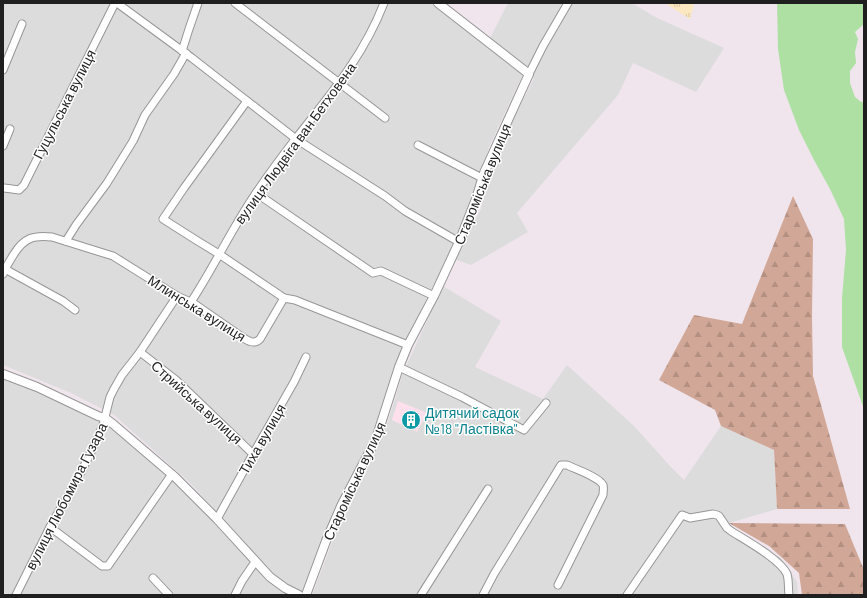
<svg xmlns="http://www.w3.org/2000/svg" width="867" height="598" font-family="Barlow,sans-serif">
	<defs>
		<pattern id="forest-firs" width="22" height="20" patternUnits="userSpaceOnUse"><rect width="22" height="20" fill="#d1a897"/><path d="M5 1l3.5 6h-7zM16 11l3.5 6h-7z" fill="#b39082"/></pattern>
		<pattern id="park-tufts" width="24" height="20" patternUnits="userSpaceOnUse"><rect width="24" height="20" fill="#fce8c0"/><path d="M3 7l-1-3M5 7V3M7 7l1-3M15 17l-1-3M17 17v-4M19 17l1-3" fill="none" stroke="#d8c7a5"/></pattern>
	</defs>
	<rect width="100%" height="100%" fill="#f0e5ed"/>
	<!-- residential -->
	<g fill="#dcdcdd">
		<path d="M 3,3 L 437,3 L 524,72 L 489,147 L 469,210 L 452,248 L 409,334 L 379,423 L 375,439 L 336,510 L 317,554 L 303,594 L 279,580 L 190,483 L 114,415 L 71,393 L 3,365 Z"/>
		<path d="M 508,3 L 632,3 L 655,17 L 724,48 L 696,92 L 633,63 L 618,95 L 517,213 L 528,232 L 471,265 L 454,259 L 481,209 L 492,163 L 534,78 L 490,38 Z"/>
		<path d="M 443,286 L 501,321 L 475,367 L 543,399 L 567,365 L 634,426 L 670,466 L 684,480 L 721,426 L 774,450 L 777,509 L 729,523 L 741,538 L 781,558 L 797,582 L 798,595 L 315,595 L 313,593 L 340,521 L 365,474 L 388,421 L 403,373 Z"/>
		<path d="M 3,377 L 61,399 L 107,423 L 157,467 L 205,511 L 273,584 L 289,595 L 3,595 Z"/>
	</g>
	<!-- education -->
	<path fill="#ffdfec" d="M 398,401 L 427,413 L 417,432 L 392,420 Z"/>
	<!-- forest -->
	<g fill="url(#forest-firs)">
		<path d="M 793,196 L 813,239 L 812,317 L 813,376 L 850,509 L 777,509 L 774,450 L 721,426 L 715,410 L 659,380 L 694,315 L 742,324 Z"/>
		<path d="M 729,523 L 845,524 L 864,570 L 864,595 L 802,595 L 799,573 L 769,546 Z"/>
	</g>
	<!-- park -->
	<path fill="url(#park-tufts)" d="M 665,3 L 694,3 L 690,19 Z"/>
	<!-- water -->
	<path fill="#aee0a3" d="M 777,3 L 864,3 L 864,24 L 855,32 L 858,39 L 855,52 L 856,63 L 850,71 L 850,83 L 855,97 L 861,102 L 864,102 L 864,409 L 842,347 L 842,298 L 846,250 L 844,219 L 830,189 L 814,160 L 799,130 L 784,90 L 778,49 Z"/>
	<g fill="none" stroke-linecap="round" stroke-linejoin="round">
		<defs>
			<g id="minor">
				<path d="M 117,3 L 192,58 L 296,139 L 385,196 L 405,211 L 459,242"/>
				<path d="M 235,3 L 385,118"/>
				<path d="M 182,51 L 189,29 L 198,3"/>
				<path d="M 3,70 L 22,24"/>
				<path d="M 529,74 L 543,46 L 568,3"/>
				<path d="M 247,101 L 184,188 L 163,219 L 196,240 L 219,254 L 284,298"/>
				<path d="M 418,145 L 482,178"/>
				<path d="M 3,146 L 10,129"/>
				<path d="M 3,188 L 4,188 L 12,189 L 19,190 L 24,185 L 115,3"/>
				<path d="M 256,193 L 373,273 L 381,271 L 434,296"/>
				<path d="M 66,241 L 76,225 L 107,183 L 133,141 L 145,115 L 174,74 L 186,53"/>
				<path d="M 5,269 L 63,301 L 75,310"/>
				<path d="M 3,274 C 6,267 10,260 14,254 C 24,238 33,235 52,237 L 113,256 L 177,296 L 193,303 L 242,337 C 248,341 254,345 260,339 L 284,298 L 295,300 L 408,345"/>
				<path d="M 191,302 C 214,267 232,228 256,193 C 269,174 283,155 297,137 C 331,94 364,55 384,3"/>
				<path d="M 140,352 L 176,380 L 253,454"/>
				<path d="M 399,367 L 462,397 L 524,430 L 546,403"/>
				<path d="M 217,519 L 253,454 L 294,382 L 306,357"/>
				<path d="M 50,527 L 102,566 L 108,566 L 172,474"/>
				<path d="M 153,578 L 169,595"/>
				<path d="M 16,595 L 50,527 L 78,478 L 92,450 L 103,425 L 110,397 L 114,389 L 122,375 L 140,352 L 177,296"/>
				<path d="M 235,595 L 242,581 L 255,562"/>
				<path d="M 421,595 L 488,489"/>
				<path d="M 483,595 L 494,574 L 561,465 L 567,465 C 575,469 599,477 603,485 C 604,488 603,491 603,495 L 558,585"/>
				<path d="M 627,595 L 682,515 L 690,518 L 713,514 L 717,515 L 719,516 L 727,528 L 731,531 C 745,540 780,559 787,574 C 789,581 788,588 789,595"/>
			</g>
			<g id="tertiary">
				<path d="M 3,374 L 37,387 L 98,416 L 105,418 L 113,424 L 175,477 L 217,519 L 270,577 L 285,588 L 299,595"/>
				<path d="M 306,595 L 326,541 L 342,504 L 376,439 L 399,367 L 408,345 L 434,296 L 459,242 L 476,199 L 484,173 L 529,74 L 438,3"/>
			</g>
		</defs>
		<!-- minor casing -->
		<use href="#minor" stroke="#969696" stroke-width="9"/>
		<!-- tertiary casing -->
		<use href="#tertiary" stroke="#969696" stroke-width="10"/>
		<!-- minor -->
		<use href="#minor" stroke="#fff" stroke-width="7"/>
		<!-- tertiary -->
		<use href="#tertiary" stroke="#fff" stroke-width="8"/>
	</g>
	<!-- icons -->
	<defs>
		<symbol id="building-disc" viewBox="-11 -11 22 22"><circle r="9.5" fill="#0f9aa8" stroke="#fff"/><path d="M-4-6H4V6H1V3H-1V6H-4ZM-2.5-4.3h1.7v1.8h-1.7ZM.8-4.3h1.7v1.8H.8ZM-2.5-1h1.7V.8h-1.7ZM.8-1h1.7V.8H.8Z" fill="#fff"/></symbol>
	</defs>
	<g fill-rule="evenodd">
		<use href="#building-disc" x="400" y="409" width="22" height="22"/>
	</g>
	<g text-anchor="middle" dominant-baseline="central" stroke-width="3" stroke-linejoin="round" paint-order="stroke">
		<!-- street labels -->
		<g font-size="14" fill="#1f1f1f" stroke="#fff">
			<text transform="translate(64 104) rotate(-63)">Гуцульська вулиця</text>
			<text transform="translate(295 143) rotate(-54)">вулиця Людвіга ван Бетховена</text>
			<text transform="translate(482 184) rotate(-68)">Староміська вулиця</text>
			<text transform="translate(197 308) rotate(32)">Млинська вулиця</text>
			<text transform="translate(197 402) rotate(42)">Стрийська вулиця</text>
			<text transform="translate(262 439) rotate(-60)">Тиха вулиця</text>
			<text transform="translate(354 481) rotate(-65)">Староміська вулиця</text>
			<text transform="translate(66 496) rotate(-63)">вулиця Любомира Гузара</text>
		</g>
		<!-- culture labels -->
		<g font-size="14" fill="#0d838f" stroke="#fff" text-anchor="start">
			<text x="425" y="412">Дитячий садок<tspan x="425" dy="16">№18 "Ластівка"</tspan></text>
		</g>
	</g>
	<!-- border -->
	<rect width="867" height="598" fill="none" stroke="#1f1f1f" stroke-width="8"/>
</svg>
